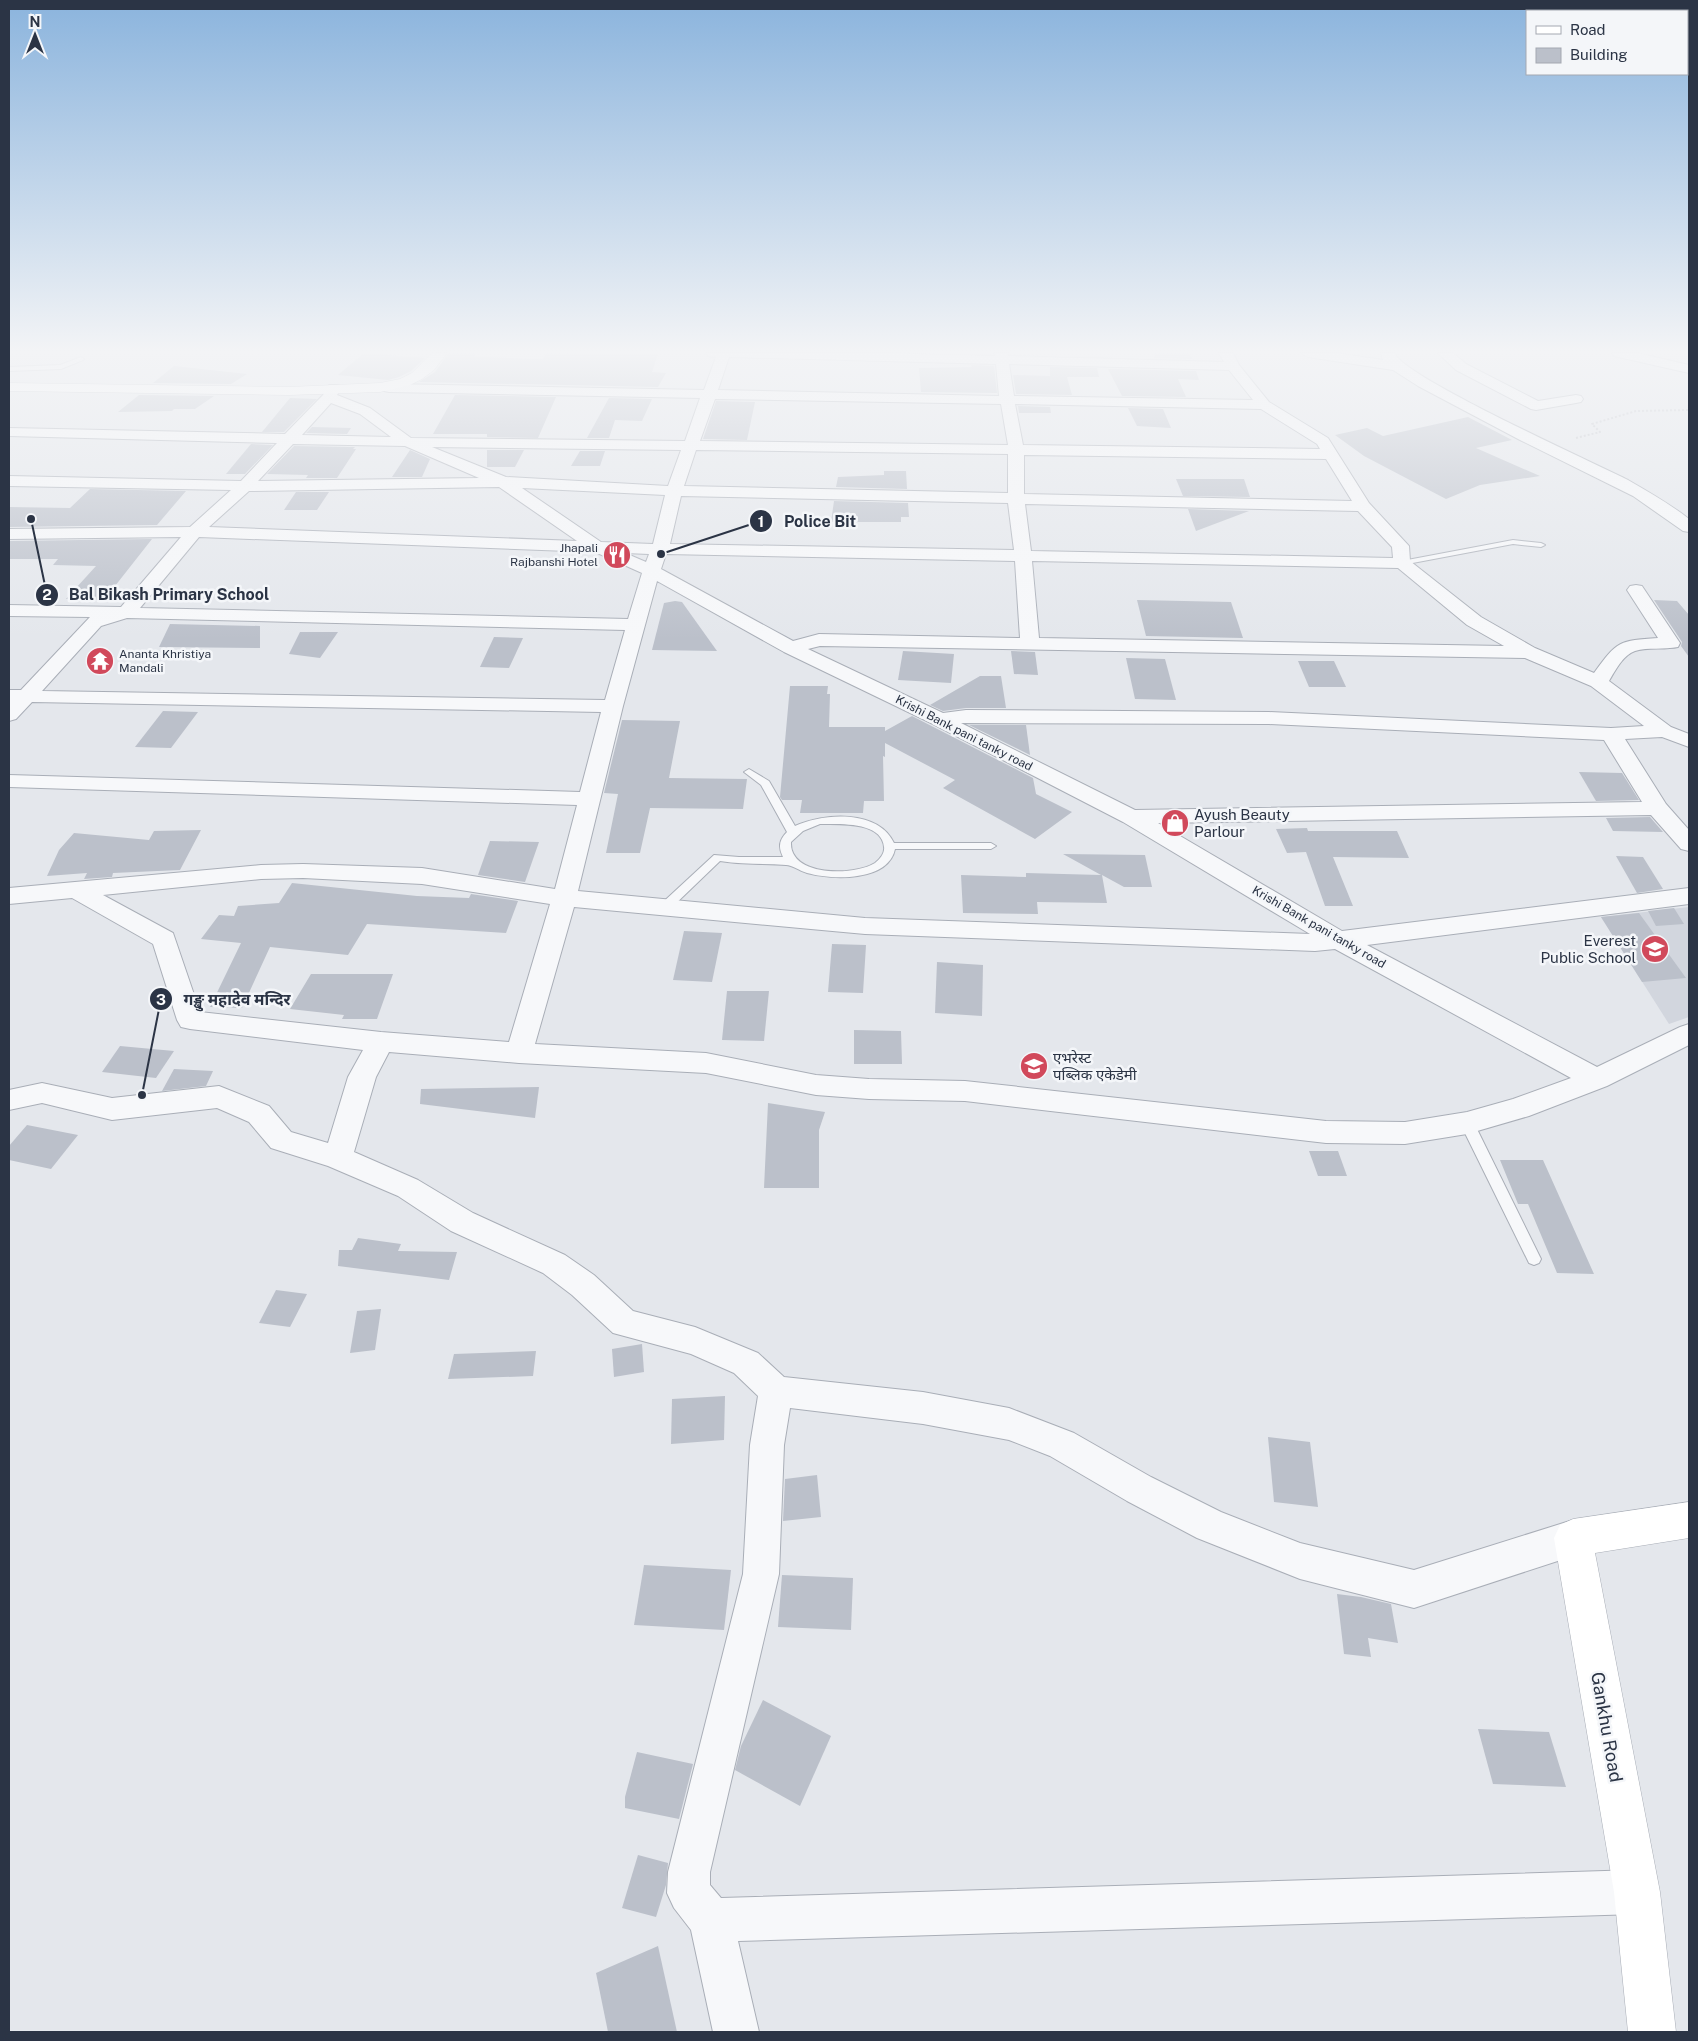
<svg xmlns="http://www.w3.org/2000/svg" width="1698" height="2041" font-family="'Public Sans','Noto Sans Devanagari',sans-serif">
	<rect width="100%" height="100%" fill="#e4e7ec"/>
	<!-- built -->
	<path fill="#d2d6de" d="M 1689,907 L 1689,1017 L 1669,1024 L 1601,917 Z"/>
	<!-- building -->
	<g fill="#bbc0ca">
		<path d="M 364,353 L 425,358 L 411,371 L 399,377 L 388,380 L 338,375 Z"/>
		<path d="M 449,353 L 476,353 L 474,357 L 543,359 L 547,353 L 658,354 L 652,372 L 666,373 L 658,387 L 419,382 L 435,372 Z"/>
		<path d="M 1155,353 L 1190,353 L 1192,359 L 1154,358 Z"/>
		<path d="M 971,365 L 994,366 L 997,393 L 921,392 L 919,368 L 972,367 Z"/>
		<path d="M 174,366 L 247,374 L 231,384 L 153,383 Z"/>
		<path d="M 1050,367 L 1097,368 L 1099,377 L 1067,377 L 1072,395 L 1016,394 L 1013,375 L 1050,376 Z"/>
		<path d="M 1108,369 L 1196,371 L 1199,380 L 1178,379 L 1186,397 L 1122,396 Z"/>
		<path d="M 139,395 L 214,396 L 195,409 L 174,409 L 172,411 L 118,412 Z"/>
		<path d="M 455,395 L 556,397 L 538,438 L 487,437 L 487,434 L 433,434 Z"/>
		<path d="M 290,398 L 317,399 L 284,432 L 262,432 Z"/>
		<path d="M 609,398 L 652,399 L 642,421 L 615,420 L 609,438 L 587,438 Z"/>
		<path d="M 716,401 L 755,402 L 747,440 L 703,439 Z"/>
		<path d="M 1018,406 L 1050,407 L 1051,413 L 1019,413 Z"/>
		<path d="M 1128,408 L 1163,409 L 1171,428 L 1137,426 Z"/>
		<path d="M 1468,417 L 1512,440 L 1476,448 L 1540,476 L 1480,485 L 1446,499 L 1364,456 L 1335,435 L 1367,428 L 1383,436 Z"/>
		<path d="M 312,427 L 351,428 L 347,434 L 306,433 Z"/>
		<path d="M 251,444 L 273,445 L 245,474 L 226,474 Z"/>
		<path d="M 294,446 L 355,447 L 353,449 L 356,449 L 337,478 L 306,478 L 308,475 L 267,474 Z"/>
		<path d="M 410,450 L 430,459 L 422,477 L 392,477 Z"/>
		<path d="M 487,450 L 524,450 L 515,467 L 487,467 Z"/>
		<path d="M 580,451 L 605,451 L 600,466 L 571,466 Z"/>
		<path d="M 884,471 L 906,471 L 907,489 L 836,487 L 838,477 L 884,475 Z"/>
		<path d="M 1176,479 L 1244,479 L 1250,497 L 1183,496 Z"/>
		<path d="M 90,489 L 186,491 L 157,525 L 9,527 L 9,507 L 70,508 Z"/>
		<path d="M 296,492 L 329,492 L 317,510 L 284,510 Z"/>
		<path d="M 834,501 L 908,503 L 909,517 L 901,517 L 901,522 L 831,522 Z"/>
		<path d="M 1188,509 L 1249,511 L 1196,531 Z"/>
		<path d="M 152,539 L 104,600 L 66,599 L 96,566 L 53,565 L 58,559 L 9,559 L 9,541 Z"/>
		<path d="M 1137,600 L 1231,602 L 1243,638 L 1146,636 Z"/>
		<path d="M 1654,600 L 1677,601 L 1689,615 L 1689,657 L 1681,646 L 1682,642 Z"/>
		<path d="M 675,601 L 682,602 L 717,651 L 652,650 L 664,603 Z"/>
		<path d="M 170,624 L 260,626 L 260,648 L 159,647 Z"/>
		<path d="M 300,632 L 338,632 L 320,658 L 289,654 Z"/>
		<path d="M 494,637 L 523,638 L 509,668 L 480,667 Z"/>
		<path d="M 903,651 L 954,654 L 951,683 L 898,680 Z"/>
		<path d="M 1011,651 L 1035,652 L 1038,675 L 1014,674 Z"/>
		<path d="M 1126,658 L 1165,659 L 1176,700 L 1135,699 Z"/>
		<path d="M 1298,661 L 1334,661 L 1346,687 L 1309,687 Z"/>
		<path d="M 980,676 L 1001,676 L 1006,708 L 966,708 L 943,711 L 930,705 Z"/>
		<path d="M 790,686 L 828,686 L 827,694 L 830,694 L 829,727 L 885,727 L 885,731 L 912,716 L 1033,778 L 1036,794 L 1072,812 L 1035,839 L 943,788 L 955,780 L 885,743 L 885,757 L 883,756 L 884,801 L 864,801 L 863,813 L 800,813 L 802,800 L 782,800 L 780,797 Z"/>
		<path d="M 163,711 L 198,712 L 171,748 L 135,747 Z"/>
		<path d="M 622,720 L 680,721 L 669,778 L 747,779 L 743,809 L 650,808 L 640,853 L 606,853 L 618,794 L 604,793 Z"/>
		<path d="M 969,725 L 1026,725 L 1030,755 Z"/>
		<path d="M 1579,772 L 1622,773 L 1639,800 L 1596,801 Z"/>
		<path d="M 1650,817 L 1663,832 L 1613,831 L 1606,818 Z"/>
		<path d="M 1307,828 L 1308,831 L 1397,831 L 1409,858 L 1333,857 L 1353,906 L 1325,906 L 1306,852 L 1287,853 L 1276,829 Z"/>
		<path d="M 201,830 L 180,870 L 113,873 L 112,877 L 84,879 L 87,873 L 47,876 L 59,850 L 74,833 L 149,840 L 154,831 Z"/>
		<path d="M 490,841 L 539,842 L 525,882 L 478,875 Z"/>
		<path d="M 1063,854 L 1145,855 L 1152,887 L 1124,887 L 1102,875 L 1107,903 L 1037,902 L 1038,914 L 963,913 L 961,875 L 1026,877 L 1026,873 L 1101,875 Z"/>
		<path d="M 1616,856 L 1643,857 L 1663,889 L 1637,893 Z"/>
		<path d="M 292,883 L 417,896 L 469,898 L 471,894 L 518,901 L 506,933 L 367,924 L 348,955 L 270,947 L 242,1008 L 210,1007 L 241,943 L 201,939 L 219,915 L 234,916 L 238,906 L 279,903 Z"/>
		<path d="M 1674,908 L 1684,924 L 1656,926 L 1648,911 Z"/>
		<path d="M 1639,913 L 1686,978 L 1642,982 L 1601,917 Z"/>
		<path d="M 684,931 L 722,933 L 712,982 L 673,980 Z"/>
		<path d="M 832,944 L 866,945 L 863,993 L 828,992 Z"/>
		<path d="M 937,962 L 983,965 L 982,1016 L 935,1013 Z"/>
		<path d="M 311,974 L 393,974 L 377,1019 L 342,1019 L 344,1015 L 290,1009 Z"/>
		<path d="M 727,991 L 769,991 L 764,1041 L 722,1040 Z"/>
		<path d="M 854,1030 L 901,1031 L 902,1064 L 854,1064 Z"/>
		<path d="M 120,1046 L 174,1051 L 156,1078 L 102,1072 Z"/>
		<path d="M 174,1069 L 213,1071 L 206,1086 L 162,1091 Z"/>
		<path d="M 539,1087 L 535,1118 L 420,1104 L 421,1089 Z"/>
		<path d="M 768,1103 L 825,1112 L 819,1130 L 819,1188 L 764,1188 Z"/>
		<path d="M 27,1125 L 78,1135 L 51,1169 L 9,1160 L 9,1146 Z"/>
		<path d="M 1309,1151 L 1338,1151 L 1347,1176 L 1318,1176 Z"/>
		<path d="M 1500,1160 L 1543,1160 L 1594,1274 L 1557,1273 L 1528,1204 L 1518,1204 Z"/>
		<path d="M 358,1238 L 401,1244 L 398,1251 L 457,1252 L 449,1280 L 338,1266 L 339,1250 L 352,1250 Z"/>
		<path d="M 276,1290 L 307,1294 L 290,1327 L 259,1323 Z"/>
		<path d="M 381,1309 L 375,1350 L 350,1353 L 357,1311 Z"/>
		<path d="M 642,1344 L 644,1372 L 614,1377 L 612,1349 Z"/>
		<path d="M 536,1351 L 533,1376 L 448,1379 L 454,1354 Z"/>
		<path d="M 725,1396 L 724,1440 L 671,1444 L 672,1399 Z"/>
		<path d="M 1268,1437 L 1310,1442 L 1318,1507 L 1274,1502 Z"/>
		<path d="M 817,1475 L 821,1517 L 783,1521 L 785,1479 Z"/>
		<path d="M 644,1565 L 731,1570 L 724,1630 L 634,1625 Z"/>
		<path d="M 782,1575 L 853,1578 L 851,1630 L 778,1627 Z"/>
		<path d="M 1337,1594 L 1361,1597 L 1391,1604 L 1398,1643 L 1368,1638 L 1371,1657 L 1344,1654 Z"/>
		<path d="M 763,1700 L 831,1736 L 800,1806 L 735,1770 L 741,1746 Z"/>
		<path d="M 1478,1729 L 1549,1732 L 1566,1787 L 1493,1784 Z"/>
		<path d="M 637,1752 L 693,1764 L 679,1819 L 625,1808 L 625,1797 Z"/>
		<path d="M 638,1855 L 668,1863 L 666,1885 L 656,1917 L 622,1908 Z"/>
		<path d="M 658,1946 L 677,2032 L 608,2032 L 596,1973 Z"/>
	</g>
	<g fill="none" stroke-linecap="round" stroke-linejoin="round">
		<defs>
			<g id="lane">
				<path d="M 81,357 L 84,359 L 83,360 L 61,369 L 9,371 L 9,367 L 60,365 Z"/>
				<path d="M 1513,540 L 1541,543 L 1545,545 L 1541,547 L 1513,544 L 1402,565 L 1398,563 L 1402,561 Z"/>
				<path d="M 749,769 L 769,781 L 795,826 C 823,813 878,809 894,843 L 991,843 L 996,846 L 991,849 L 895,849 C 888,882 832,880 807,873 C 800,871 792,865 786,865 C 764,863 742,865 720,861 L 669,910 L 661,910 L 659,907 L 661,904 L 714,855 L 739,857 L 783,857 C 778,847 779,840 787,832 L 761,785 L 744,772 ZM 820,824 C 838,824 882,821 884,847 C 885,853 880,859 875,863 C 854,876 789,877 791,842 L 803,831 Z"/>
				<path d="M 1467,1118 L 1472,1119 L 1474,1123 L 1539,1255 L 1541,1259 L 1539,1263 L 1534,1265 L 1529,1263 L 1460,1123 L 1462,1119 Z"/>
			</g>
			<g id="street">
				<path d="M 706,353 L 879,353 L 995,356 L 994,353 L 1008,353 L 1008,356 L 1224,362 L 1219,353 L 1233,353 L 1239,365 L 1269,402 L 1328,438 L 1369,503 L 1409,546 L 1410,561 L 1481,617 L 1535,648 L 1594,673 C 1618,640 1619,641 1658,638 L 1627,590 L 1630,586 L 1636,585 L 1642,586 L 1680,643 L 1678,647 C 1664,650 1648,647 1635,651 C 1623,655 1615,671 1609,681 L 1671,727 L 1689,734 L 1689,747 L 1662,737 L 1625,739 L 1666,804 L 1689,830 L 1689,851 L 1681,849 L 1651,815 L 1158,823 L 1342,931 L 1689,888 L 1689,904 L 1367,945 L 1597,1067 L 1680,1027 L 1689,1024 L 1689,1045 L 1607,1086 L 1529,1116 L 1467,1134 L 1405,1144 L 1326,1143 L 965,1101 L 869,1099 L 816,1095 L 706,1073 L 519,1063 L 389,1052 L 376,1077 L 354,1152 L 418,1180 L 473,1213 L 565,1255 L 594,1275 L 633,1311 L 695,1327 L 758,1353 L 784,1377 L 923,1392 L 1009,1408 L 1074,1433 L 1151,1477 L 1221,1512 L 1300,1543 L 1414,1570 L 1573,1520 L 1586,1525 L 1591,1538 L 1586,1551 L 1573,1556 L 1414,1608 L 1300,1579 L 1197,1538 L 1127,1501 L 1050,1456 L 1009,1440 L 923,1424 L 790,1408 L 784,1445 L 779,1574 L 710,1872 L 710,1885 L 721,1898 L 1637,1870 L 1652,1877 L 1659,1892 L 1652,1907 L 1637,1914 L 738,1941 L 759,2032 L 713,2032 L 691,1930 L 674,1908 L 667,1893 L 668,1872 L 743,1574 L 750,1445 L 758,1396 L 734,1373 L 691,1354 L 613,1333 L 572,1295 L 543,1273 L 451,1231 L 398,1196 L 328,1166 L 271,1148 L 249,1122 L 217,1108 L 112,1120 L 42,1103 L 9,1110 L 9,1090 L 42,1083 L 112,1098 L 219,1086 L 269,1106 L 291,1132 L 328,1143 L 348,1077 L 363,1050 L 190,1029 L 181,1027 L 177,1020 L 153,944 L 72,898 L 9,904 L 9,888 L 261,865 L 303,864 L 422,868 L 555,889 L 577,805 L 9,787 L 9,775 L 580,792 L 601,712 L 32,702 L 16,719 L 9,721 L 9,690 L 21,690 L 90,617 L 9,616 L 9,605 L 121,607 L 181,537 L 9,539 L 9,529 L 190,527 L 231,490 L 9,486 L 9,476 L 241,481 L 277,443 L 9,436 L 9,428 L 285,434 L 323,395 L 329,385 L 339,385 L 341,388 L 337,395 L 370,408 L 411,438 L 685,441 L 700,398 L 389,392 L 384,391 L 382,388 L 384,385 L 389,384 L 704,390 L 716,357 L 708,356 ZM 729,357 L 996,364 L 999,396 L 718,390 ZM 1009,364 L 1229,370 L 1253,400 L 1014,396 ZM 715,399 L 1001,404 L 1008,445 L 700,441 ZM 331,403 L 360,414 L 391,437 L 302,435 ZM 1015,404 L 1261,409 L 1317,444 L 1320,449 L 1023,445 ZM 293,444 L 405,446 L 479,478 L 258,481 ZM 432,447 L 681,450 L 668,486 L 506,477 ZM 696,450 L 1008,454 L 1008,493 L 684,486 ZM 1024,455 L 1326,459 L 1352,501 L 1024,494 ZM 499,487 L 577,541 L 209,527 L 249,491 ZM 522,488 L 665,495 L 653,544 L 601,542 ZM 681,496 L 1008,503 L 1014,550 L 670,544 ZM 1025,504 L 1358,511 L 1392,547 L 1393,558 L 1031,551 ZM 199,537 L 595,552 L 642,573 L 628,619 L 140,608 ZM 625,553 L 649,554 L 646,562 ZM 666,554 L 1015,561 L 1020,638 L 819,634 L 793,641 L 661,569 ZM 1032,561 L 1398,568 L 1467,625 L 1504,646 L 1039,638 ZM 657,581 L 784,652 L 933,724 L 1123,822 L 1310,934 L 865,918 L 578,891 L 623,706 ZM 127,618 L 625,630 L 605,700 L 42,691 L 101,626 ZM 820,646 L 1525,658 L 1591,686 L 1644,726 L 1611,728 L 1269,712 L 966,710 L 943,713 L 808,649 ZM 961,723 L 1269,724 L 1604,740 L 1642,802 L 1135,810 ZM 303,878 L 422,884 L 550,904 L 509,1042 L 381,1032 L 200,1012 L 173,933 L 103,895 L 261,879 ZM 574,907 L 865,934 L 1315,951 L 1335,949 L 1571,1078 L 1513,1099 L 1467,1112 L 1405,1122 L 1326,1121 L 965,1081 L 869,1079 L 816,1075 L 706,1053 L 535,1044 Z"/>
				<path d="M 1301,353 L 1336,353 L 1383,360 L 1381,353 L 1395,353 C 1399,375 1597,464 1628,480 C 1649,492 1670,504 1689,519 L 1689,532 L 1683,531 L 1633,496 L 1520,440 L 1418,386 L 1393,370 L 1308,357 Z"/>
				<path d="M 1438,353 L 1453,353 L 1466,364 L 1538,401 L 1576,395 L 1581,396 L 1583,399 L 1581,402 L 1576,403 L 1536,410 L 1531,409 L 1456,370 Z"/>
				<path d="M 1612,353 L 1637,353 L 1689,365 L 1689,373 L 1614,356 Z"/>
			</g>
			<g id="secondary">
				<path d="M 432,353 L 447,353 L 434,370 L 422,379 L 410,385 L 380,392 L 289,395 L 9,391 L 9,383 L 289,387 L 380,383 L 400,379 L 412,373 Z"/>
				<path d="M 1689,1502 L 1689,1538 L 1595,1553 L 1660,1892 L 1676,2032 L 1628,2032 L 1614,1892 L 1554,1538 L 1560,1525 L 1573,1519 Z"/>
			</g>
		</defs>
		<!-- lane casing -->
		<use href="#lane" stroke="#a9aeb7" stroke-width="2"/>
		<!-- street casing -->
		<use href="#street" stroke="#a9aeb7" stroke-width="2"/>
		<!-- secondary casing -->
		<use href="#secondary" stroke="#a9aeb7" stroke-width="1"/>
		<!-- path -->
		<path stroke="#c2c5cb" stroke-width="2" stroke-dasharray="2 2" stroke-linecap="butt" d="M 1576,438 L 1600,432 L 1592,424 L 1636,411 L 1688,410 L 1689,407"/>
		<!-- lane -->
		<use href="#lane" fill="#f7f8fa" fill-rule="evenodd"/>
		<!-- street -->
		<use href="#street" fill="#f7f8fa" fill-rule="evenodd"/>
		<!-- secondary -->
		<use href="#secondary" fill="#fff" fill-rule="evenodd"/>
	</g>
	<!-- sky -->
	<linearGradient id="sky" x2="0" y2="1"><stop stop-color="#8bb4dd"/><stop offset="0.55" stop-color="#f3f4f6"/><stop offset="1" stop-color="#f3f4f6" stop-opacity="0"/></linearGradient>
	<rect width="1698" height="639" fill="url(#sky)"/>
	<!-- icons -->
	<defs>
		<symbol id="restaurant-disc" viewBox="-11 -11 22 22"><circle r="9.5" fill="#d1495b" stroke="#f4f6f9"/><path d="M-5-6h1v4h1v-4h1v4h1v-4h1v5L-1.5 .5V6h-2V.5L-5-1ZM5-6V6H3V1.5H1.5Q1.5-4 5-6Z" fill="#fff"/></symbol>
		<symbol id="temple-disc" viewBox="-11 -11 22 22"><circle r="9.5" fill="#d1495b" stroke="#f4f6f9"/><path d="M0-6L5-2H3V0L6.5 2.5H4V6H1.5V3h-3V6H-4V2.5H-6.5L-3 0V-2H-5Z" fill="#fff"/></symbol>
		<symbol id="shop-disc" viewBox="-11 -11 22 22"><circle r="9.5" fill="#d1495b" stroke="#f4f6f9"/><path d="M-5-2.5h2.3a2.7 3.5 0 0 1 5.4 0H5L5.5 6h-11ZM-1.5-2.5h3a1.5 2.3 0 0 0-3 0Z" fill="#fff"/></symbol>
		<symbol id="school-disc" viewBox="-11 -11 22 22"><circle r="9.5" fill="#d1495b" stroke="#f4f6f9"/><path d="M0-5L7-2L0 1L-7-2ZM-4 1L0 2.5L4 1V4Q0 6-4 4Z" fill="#fff"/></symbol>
	</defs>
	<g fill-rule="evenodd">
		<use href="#restaurant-disc" x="601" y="539" width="32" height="32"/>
		<use href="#temple-disc" x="84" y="645" width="32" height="32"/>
		<use href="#shop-disc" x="1159" y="807" width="32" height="32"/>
		<use href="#school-disc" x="1639" y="933" width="32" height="32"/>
		<use href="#school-disc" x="1018" y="1050" width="32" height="32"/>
	</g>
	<g text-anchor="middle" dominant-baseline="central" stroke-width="5" stroke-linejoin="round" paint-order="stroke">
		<!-- far-poi labels -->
		<g font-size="12" fill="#2b3445" stroke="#f4f6f9" text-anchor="end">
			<text x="598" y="548">Jhapali<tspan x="598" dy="14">Rajbanshi Hotel</tspan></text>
			<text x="119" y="654" text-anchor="start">Ananta Khristiya<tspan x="119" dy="14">Mandali</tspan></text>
		</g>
		<!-- far-street labels -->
		<g font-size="12" fill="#2b3445" stroke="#f4f6f9">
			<text transform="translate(964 733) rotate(27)">Krishi Bank pani tanky road</text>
			<text transform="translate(1319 927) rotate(30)">Krishi Bank pani tanky road</text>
		</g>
		<!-- poi labels -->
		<g font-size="15" fill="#2b3445" stroke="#f4f6f9" text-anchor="start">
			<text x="1194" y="814">Ayush Beauty<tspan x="1194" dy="17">Parlour</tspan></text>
			<text x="1636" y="940" text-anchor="end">Everest<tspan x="1636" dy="17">Public School</tspan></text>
			<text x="1053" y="1057">एभरेस्ट<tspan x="1053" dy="17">पब्लिक एकेडेमी</tspan></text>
		</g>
		<!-- near-street labels -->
		<g font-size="18" fill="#2b3445" stroke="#f4f6f9">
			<text transform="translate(1607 1727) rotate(80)">Gankhu Road</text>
		</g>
	</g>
	<!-- callouts -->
	<path fill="none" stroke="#2b3445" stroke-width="2" d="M661 554L761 521M31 519L47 595M142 1095L161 999"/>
	<g fill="#2b3445" stroke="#f4f6f9" stroke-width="2">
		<circle cx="661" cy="554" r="5"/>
		<circle cx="31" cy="519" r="5"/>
		<circle cx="142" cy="1095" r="5"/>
		<circle cx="761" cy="521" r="12"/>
		<circle cx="47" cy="595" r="12"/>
		<circle cx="161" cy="999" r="12"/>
	</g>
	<g font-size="15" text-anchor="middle" font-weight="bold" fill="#fff">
		<text x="761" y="527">1</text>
		<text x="47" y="600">2</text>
		<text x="161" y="1005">3</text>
	</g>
	<g font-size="16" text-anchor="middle" font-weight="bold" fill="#2b3445" stroke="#f4f6f9" stroke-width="5" stroke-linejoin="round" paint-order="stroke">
		<text x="820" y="527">Police Bit</text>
		<text x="169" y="600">Bal Bikash Primary School</text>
		<text x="237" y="1005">गङ्खु महादेव मन्दिर</text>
	</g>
	<!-- border -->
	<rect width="1698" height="2041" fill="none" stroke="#2b3445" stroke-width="20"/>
	<!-- legend -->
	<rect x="1526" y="10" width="162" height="65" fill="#f4f6f9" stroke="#a4a8b1"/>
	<rect x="1536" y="26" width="25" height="8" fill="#ffffff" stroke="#a4a8b1"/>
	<text x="1570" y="35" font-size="15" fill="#2b3445">Road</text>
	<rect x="1536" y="48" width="25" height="15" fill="#bbc0ca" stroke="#a4a8b1"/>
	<text x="1570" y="60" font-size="15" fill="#2b3445">Building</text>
	<!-- north arrow -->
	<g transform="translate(35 35)" stroke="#f4f6f9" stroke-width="4" paint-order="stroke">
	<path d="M0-4L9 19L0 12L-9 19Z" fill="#2b3445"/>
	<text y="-8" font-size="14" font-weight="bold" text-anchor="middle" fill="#2b3445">N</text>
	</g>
</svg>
